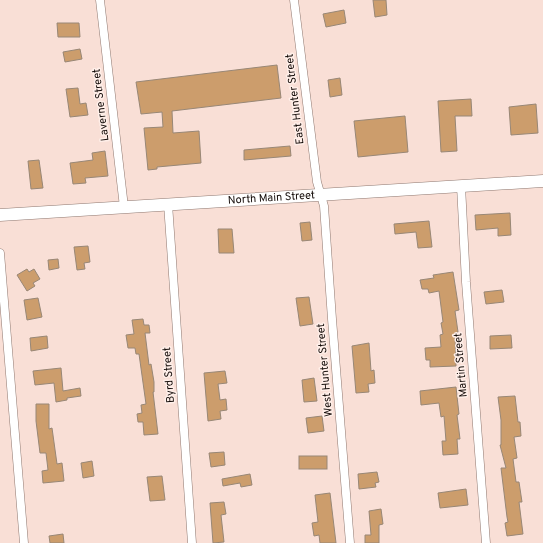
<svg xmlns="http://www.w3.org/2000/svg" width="543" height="543" font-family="Overpass,sans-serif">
	<rect width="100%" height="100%" fill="#f9dfd6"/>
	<!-- building -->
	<g fill="#cc9d6c" stroke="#988776">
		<path d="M 373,0 L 386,0 L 387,15 L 375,17 Z"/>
		<path d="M 344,10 L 346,23 L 326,27 L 323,14 Z"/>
		<path d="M 57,23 L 79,23 L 80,37 L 58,37 Z"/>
		<path d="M 80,49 L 82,59 L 65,62 L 63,52 Z"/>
		<path d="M 277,65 L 281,98 L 172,111 L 173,133 L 199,131 L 201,163 L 157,167 L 157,169 L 148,170 L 144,128 L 163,127 L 162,112 L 141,114 L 136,82 Z"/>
		<path d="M 340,78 L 342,95 L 330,97 L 328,80 Z"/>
		<path d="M 78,88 L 80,104 L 86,103 L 88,115 L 70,117 L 66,89 Z"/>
		<path d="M 471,99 L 472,116 L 455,116 L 457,151 L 441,152 L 438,101 Z"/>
		<path d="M 536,104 L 538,133 L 511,135 L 509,107 Z"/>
		<path d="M 405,116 L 408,152 L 358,157 L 354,121 Z"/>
		<path d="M 290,146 L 291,156 L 244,160 L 244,150 Z"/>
		<path d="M 105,151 L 108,176 L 85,178 L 86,183 L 73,184 L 70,163 L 93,160 L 92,153 Z"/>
		<path d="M 39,160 L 43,188 L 31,189 L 28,161 Z"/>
		<path d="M 510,213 L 511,235 L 498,236 L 498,228 L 476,230 L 475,215 Z"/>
		<path d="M 429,221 L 432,247 L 418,248 L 416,232 L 395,234 L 394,224 Z"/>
		<path d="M 310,222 L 312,240 L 302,241 L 300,223 Z"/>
		<path d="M 218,229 L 232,229 L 234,253 L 219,253 Z"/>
		<path d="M 88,246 L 90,262 L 84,263 L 85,269 L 77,270 L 74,247 Z"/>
		<path d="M 58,259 L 59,268 L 49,270 L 48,260 Z"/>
		<path d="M 27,269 L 29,272 L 34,269 L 40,279 L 33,283 L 35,286 L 27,291 L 17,275 Z"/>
		<path d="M 453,272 L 459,310 L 455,311 L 458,332 L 455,333 L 456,366 L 430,367 L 430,360 L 426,360 L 425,348 L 441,347 L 440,335 L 443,334 L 441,323 L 443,322 L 439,291 L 429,293 L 428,289 L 422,289 L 420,280 L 434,278 L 433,275 Z"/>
		<path d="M 502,290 L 504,302 L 486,304 L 484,292 Z"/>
		<path d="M 309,297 L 313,324 L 300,326 L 296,298 Z"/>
		<path d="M 38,298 L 42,317 L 27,320 L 24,300 Z"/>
		<path d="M 143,319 L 144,325 L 149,325 L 150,333 L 145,333 L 149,365 L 151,364 L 154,382 L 154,392 L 153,392 L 158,434 L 144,435 L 143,422 L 138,422 L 137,414 L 142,413 L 141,405 L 146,404 L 139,354 L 136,354 L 135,348 L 128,348 L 126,335 L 134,334 L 132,320 Z"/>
		<path d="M 511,335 L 512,348 L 490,349 L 490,336 Z"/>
		<path d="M 47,336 L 48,348 L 31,351 L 30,338 Z"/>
		<path d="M 369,343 L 371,371 L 374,370 L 375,383 L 368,384 L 369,392 L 356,393 L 352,346 Z"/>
		<path d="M 61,368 L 63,391 L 80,388 L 81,396 L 67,398 L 67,400 L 56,402 L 54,383 L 35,385 L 33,371 Z"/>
		<path d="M 225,371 L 227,383 L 218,384 L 220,400 L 226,399 L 227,410 L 220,411 L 221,419 L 208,421 L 204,373 Z"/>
		<path d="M 314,378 L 317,401 L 304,402 L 302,380 Z"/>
		<path d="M 456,387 L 459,414 L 457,415 L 460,439 L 457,439 L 458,454 L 443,455 L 442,441 L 446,441 L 444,416 L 441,417 L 439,403 L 421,405 L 420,391 Z"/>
		<path d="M 515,396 L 518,422 L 520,422 L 521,436 L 514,437 L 517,458 L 513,459 L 516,482 L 519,482 L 522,502 L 519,502 L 523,534 L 507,536 L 505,523 L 508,522 L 507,517 L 501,468 L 506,468 L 500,445 L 501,445 L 501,420 L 498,397 Z"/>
		<path d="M 36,404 L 49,404 L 49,429 L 52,428 L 57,464 L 62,463 L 64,481 L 43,483 L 42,471 L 48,470 L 46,453 L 40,453 L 36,421 Z"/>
		<path d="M 322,416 L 324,431 L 308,433 L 306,418 Z"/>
		<path d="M 224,452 L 225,465 L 211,467 L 209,453 Z"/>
		<rect x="299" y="456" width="28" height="13"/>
		<path d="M 92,461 L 94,476 L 83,478 L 81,463 Z"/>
		<path d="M 377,472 L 379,482 L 375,483 L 376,487 L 359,489 L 358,474 Z"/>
		<path d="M 250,474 L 252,485 L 241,487 L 240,483 L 223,486 L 222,479 Z"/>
		<path d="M 162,476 L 165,500 L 150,501 L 147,477 Z"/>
		<path d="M 466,489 L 468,505 L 440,508 L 438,493 Z"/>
		<path d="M 330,493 L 336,543 L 320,543 L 319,535 L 314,536 L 312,523 L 318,522 L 315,495 Z"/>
		<path d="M 224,502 L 226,514 L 221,515 L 224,542 L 213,543 L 210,503 Z"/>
		<path d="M 381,509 L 383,524 L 379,525 L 379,543 L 365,543 L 365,535 L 371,535 L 369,511 Z"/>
		<path d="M 63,534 L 64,543 L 50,543 L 49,536 Z"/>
	</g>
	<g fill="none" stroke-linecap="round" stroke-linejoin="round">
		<defs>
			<g id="street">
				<path d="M 100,0 L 124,207"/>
				<path d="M 294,0 L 317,182 L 324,206 L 332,319 L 350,543"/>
				<path d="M 461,186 L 466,282 L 486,543"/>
				<path d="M 168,204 L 192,543"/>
				<path d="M 0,253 L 24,543"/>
			</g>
			<g id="primary">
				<path id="s1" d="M 0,215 L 543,181"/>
			</g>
		</defs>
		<!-- street casing -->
		<use href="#street" stroke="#8f7870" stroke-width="9"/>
		<!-- primary casing -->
		<use href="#primary" stroke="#8f7870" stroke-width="13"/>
		<!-- street -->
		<use href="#street" stroke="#fff" stroke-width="8"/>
		<!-- primary -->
		<use href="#primary" stroke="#fff" stroke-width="12"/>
	</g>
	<g text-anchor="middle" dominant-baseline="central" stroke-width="3" stroke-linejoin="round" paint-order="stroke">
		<!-- street labels -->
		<g font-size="11" fill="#130b08" stroke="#ffefe9">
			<text transform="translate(295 99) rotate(-97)">East Hunter Street</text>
			<text transform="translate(101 105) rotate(-97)">Laverne Street</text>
			<text stroke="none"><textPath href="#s1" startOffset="272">North Main Street</textPath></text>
			<text transform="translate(461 365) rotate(-95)">Martin Street</text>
			<text transform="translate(325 370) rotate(-95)">West Hunter Street</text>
			<text transform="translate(169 375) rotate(-94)">Byrd Street</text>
		</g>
	</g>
</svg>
